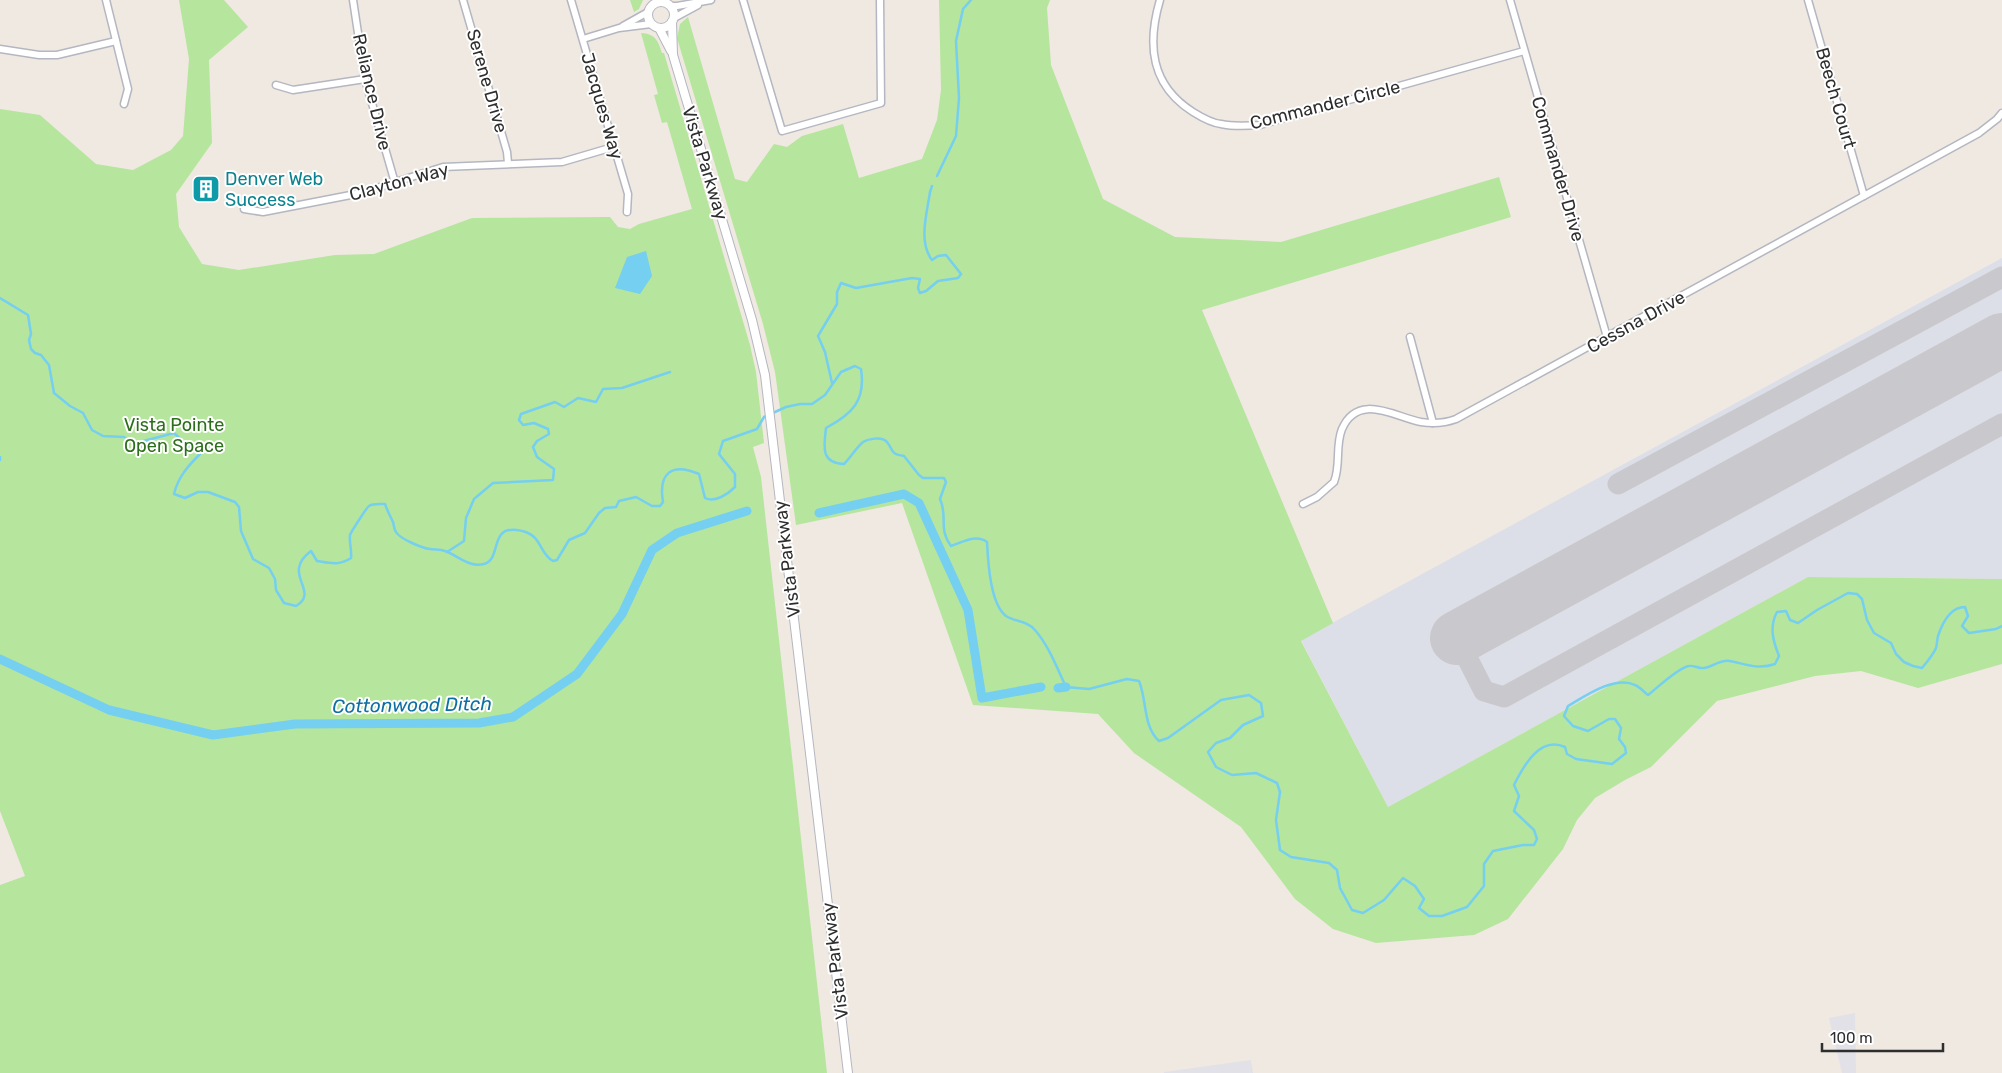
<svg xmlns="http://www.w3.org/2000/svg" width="2002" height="1073" font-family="Rubik,sans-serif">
	<rect width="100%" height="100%" fill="#efe9e1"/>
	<!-- industrial -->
	<g fill="#e3e1e8">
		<path d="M 1855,1013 L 1856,1073 L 1842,1073 L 1829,1018 Z"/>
		<path d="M 1251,1060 L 1253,1073 L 1164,1073 L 1164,1072 Z"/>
	</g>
	<!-- airport -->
	<path fill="#dcdee8" d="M 2002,258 L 2002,579 L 1808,577 L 1388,807 L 1301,640 Z"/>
	<!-- green -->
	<g fill="#b6e59e">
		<path d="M 179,0 L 224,0 L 248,27 L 209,60 L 212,143 L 176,194 L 179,227 L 202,264 L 239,270 L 335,255 L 374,254 L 472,218 L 610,217 L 618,227 L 630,229 L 639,224 L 692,209 L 667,122 L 662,123 L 654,95 L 658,94 L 641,33 C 655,34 658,40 662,53 L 664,53 L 750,345 L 756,372 L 764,443 L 753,447 L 761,477 L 827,1073 L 0,1073 L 0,885 L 25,876 L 0,811 L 0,109 L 40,115 L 96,164 L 133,170 L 171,150 L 183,136 L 189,59 Z"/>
		<path d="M 630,0 L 643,0 L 639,9 L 634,12 Z"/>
		<path d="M 939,0 L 1050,0 L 1047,8 L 1051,65 L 1103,199 L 1175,237 L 1281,242 L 1499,177 L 1511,217 L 1202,310 L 1333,623 L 1301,641 L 1388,807 L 1808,577 L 2002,579 L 2002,664 L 1918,688 L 1861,671 L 1815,676 L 1717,701 L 1651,767 L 1625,780 L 1595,798 L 1577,820 L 1563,849 L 1508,919 L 1474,935 L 1376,943 L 1333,929 L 1295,899 L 1241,827 L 1134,753 L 1098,714 L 973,705 L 902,503 L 796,525 L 775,372 L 763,324 L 677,38 L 680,24 L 688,17 L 735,179 L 747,182 L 774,144 L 787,147 L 802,136 L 843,124 L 859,178 L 922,159 L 937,120 L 941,90 Z"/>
	</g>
	<!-- water -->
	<path fill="#75cff0" d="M 646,251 L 652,276 L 640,294 L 615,288 L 627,257 Z"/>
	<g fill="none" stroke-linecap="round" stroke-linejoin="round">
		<!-- stream -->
		<g stroke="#75cff0" stroke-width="2.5">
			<path d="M 937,176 L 956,136 L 959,98 L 956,41 L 963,9 L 971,0"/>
			<path d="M 0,298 L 28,315 L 31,334 L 29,340 L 31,349 L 35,353 L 41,355 L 49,365 L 54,393 L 70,406 L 83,413 L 92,430 L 103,436 L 124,437 L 136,443 L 174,433 L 188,446 L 200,450 L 200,454 C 188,466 178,477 174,494 L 185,498 L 198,492 L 208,492 L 235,502 L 239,507 L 241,531 L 253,559 L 269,568 L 275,579 L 276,590 L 284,603 L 296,606 C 321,591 280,574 311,551 L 317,561 C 330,563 339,566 351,558 C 352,550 349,543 350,535 C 351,532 367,507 369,506 C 373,503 380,504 385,504 C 387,510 390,516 393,522 C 394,525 394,530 396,532 C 400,539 422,548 430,549 C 435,550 440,549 445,551 C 457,555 469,568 484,564 C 502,559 489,526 517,530 C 543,533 538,553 553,561 L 557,560 L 569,540 L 585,533 L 599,513 L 605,508 L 616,507 L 619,501 L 636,497 L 652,506 L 660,506 L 663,502 C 658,473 672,462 699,474 L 705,498 C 715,503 728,494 735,487 L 735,474 L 719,454 L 723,441 L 757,429 L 764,417 L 786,407 L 800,404 L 812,404 L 825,395 L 841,372 L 855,366 L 861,369 C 866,401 852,414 826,428 C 824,446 820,463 844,464 C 851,457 856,448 863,442 C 868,439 882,436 887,442 C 894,451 890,454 904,456 L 919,475 L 923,478 L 944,478 L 946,482 L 940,499 C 948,516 938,529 951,546 C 963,542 976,534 987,542 C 988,561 990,604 1006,616 C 1015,622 1026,620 1034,629 C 1048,644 1057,668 1066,687 L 1089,689 L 1127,679 L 1139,681 C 1147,700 1143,727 1159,741 L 1168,738 L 1221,700 L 1249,695 L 1261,703 L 1263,716 L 1243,725 L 1230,738 L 1216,743 L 1208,752 L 1216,767 L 1232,775 L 1256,773 L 1277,783 L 1280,792 L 1276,820 L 1280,850 L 1291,857 L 1329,863 L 1337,870 L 1340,888 L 1352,910 L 1363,913 L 1384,900 L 1403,878 L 1415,886 L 1424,899 L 1419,908 L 1429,916 L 1442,916 L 1467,907 L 1484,886 L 1484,864 L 1493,851 L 1523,845 L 1534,845 L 1537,839 L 1534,830 L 1514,811 L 1519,796 L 1514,785 C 1524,765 1540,736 1565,747 L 1567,754 L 1576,759 L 1612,764 L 1626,753 L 1625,747 L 1619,739 L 1621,728 L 1615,719 L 1609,719 L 1588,731 L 1573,726 L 1564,716 L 1568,706 C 1585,696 1615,675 1635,685 C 1640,687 1644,692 1648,695 C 1657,688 1679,667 1689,666 C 1694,665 1699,669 1704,668 C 1712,667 1721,659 1730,661 C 1746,664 1758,670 1775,664 L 1779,656 C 1773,641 1769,627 1777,612 L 1786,611 L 1790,620 L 1798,623 L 1817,610 L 1848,593 L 1857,594 L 1862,599 L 1867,620 L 1874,633 L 1891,643 L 1896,654 L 1904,662 L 1913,666 L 1922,668 C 1927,662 1933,655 1936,648 C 1937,645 1937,640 1938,636 C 1942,624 1950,607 1965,607 L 1968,616 L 1962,626 L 1969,633 L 1996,629 L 2002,626"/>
			<path d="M 832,383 L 825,352 L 818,336 L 837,304 L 837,292 L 841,283 L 856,288 L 912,278 L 920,279 L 918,288 L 920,293 L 926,291 L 938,281 L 958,278 L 961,274 L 946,255 L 938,256 L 932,260 C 918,242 927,213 930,192 L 932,186"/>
			<path d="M 0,457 L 0,460"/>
			<path d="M 447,552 L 464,541 L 466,518 L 474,499 L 493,483 L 553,480 L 554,469 L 537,457 L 533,447 L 537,441 L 549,434 L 548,429 L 534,423 L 523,425 L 519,420 L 521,414 L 555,402 L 564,407 L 578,398 L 596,402 L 603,389 L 622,388 L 670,372"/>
		</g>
		<!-- canal -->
		<g stroke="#75cff0" stroke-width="9">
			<path d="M 819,513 L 904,494 L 919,503 L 968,610 L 982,698 L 1041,687"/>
			<path d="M 0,659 L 109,710 L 213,735 L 295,724 L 479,723 L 513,717 L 577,674 L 622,614 L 652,550 L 677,533 L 747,511"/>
			<path d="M 1058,688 L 1066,687"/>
		</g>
		<!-- taxiway -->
		<g stroke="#c9c8cc" stroke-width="21">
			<path d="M 1618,484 L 2002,277"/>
			<path d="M 1457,638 L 1484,691 L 1504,697 L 2002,424"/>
		</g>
		<!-- runway -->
		<path stroke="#c9c8cc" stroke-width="54" d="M 1457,638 L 2002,340"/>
		<defs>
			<g id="minor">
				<path d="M 106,0 L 128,89 L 124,104"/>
				<path d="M 353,0 L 365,79 L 395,183"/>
				<path d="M 463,0 L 507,152 L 508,163"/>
				<path d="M 571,0 L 628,194 L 627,212"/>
				<path d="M 743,0 L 782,131 L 881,103 L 880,0"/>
				<path d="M 1160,0 C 1147,44 1150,85 1193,112 C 1201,117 1211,123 1221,124 C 1234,127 1247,126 1260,125 L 1524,51"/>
				<path d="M 1510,0 L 1607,337"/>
				<path d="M 1808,0 L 1864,196"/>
				<path d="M 670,6 L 677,6 L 711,0"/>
				<path d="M 674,18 L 698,5"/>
				<path d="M 623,26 L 648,12"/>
				<path d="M 583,39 L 619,28 L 651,24"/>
				<path d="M 0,49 L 39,55 L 57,55 L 116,41"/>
				<path d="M 276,85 L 293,90 L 365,79"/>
				<path d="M 244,209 L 263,212 L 361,193 L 443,167 L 562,162 L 613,147"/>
				<path d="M 1410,337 L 1433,423"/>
				<path d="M 1303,504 L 1317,497 L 1334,482 C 1341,465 1335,446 1342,429 C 1358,392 1395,417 1421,422 C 1433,424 1445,423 1456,419 L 1979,133 L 1997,119 L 2002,113"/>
			</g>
			<g id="tertiary">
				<circle cx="661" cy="15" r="13"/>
				<path d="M 672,22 L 673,55 L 752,320 L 765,375 L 848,1073"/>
				<path d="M 659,28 L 671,51"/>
			</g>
		</defs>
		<!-- minor casing -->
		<use href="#minor" stroke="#b4b7c1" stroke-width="9"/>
		<!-- tertiary casing -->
		<use href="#tertiary" stroke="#b4b7c1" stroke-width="10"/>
		<!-- minor -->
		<use href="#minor" stroke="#fff" stroke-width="6"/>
		<!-- tertiary -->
		<use href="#tertiary" stroke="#fff" stroke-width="8"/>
	</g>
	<!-- icons -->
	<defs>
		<symbol id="building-square" viewBox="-11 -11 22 22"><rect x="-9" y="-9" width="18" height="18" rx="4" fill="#0f9aa8" stroke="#fff"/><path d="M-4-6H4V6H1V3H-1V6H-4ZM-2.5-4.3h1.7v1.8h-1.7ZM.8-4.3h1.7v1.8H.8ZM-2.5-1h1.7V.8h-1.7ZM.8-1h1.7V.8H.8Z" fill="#fff"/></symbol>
	</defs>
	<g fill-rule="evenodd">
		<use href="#building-square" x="190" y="173" width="32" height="32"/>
	</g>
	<g text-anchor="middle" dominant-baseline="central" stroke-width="4" stroke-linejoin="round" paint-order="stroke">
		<!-- street labels -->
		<g font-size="18" fill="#2e2e2e" stroke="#fff">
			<text transform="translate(487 81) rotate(74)">Serene Drive</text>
			<text transform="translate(372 92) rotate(77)">Reliance Drive</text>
			<text transform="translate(1836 98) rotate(74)">Beech Court</text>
			<text transform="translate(1325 105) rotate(-14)">Commander Circle</text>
			<text transform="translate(602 106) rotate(74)">Jacques Way</text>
			<text transform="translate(705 163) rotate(73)">Vista Parkway</text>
			<text transform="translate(1558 169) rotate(74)">Commander Drive</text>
			<text transform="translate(399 182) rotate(-15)">Clayton Way</text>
			<text transform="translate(1636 322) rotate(-29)">Cessna Drive</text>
			<text transform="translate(787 559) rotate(-97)">Vista Parkway</text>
			<text transform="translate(835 961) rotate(-97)">Vista Parkway</text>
		</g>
		<!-- culture labels -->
		<g font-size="18" fill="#0d838f" stroke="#fff" text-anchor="start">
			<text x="225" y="179">Denver Web<tspan x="225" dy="21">Success</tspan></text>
		</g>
		<!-- park labels -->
		<g font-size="18" fill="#2c6e1b" stroke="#fff">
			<text x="174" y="425">Vista Pointe<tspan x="174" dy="21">Open Space</tspan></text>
		</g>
		<!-- water labels -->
		<g font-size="19" font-style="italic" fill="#0d6fa3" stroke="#fff">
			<text transform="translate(412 705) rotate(-1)">Cottonwood Ditch</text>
		</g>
	</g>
	<!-- scale -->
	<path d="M1822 1043v8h121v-8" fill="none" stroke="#2e2e2e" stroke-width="2.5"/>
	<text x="1830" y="1043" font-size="15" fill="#2e2e2e" stroke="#ffffff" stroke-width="4" paint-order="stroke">100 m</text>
</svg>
